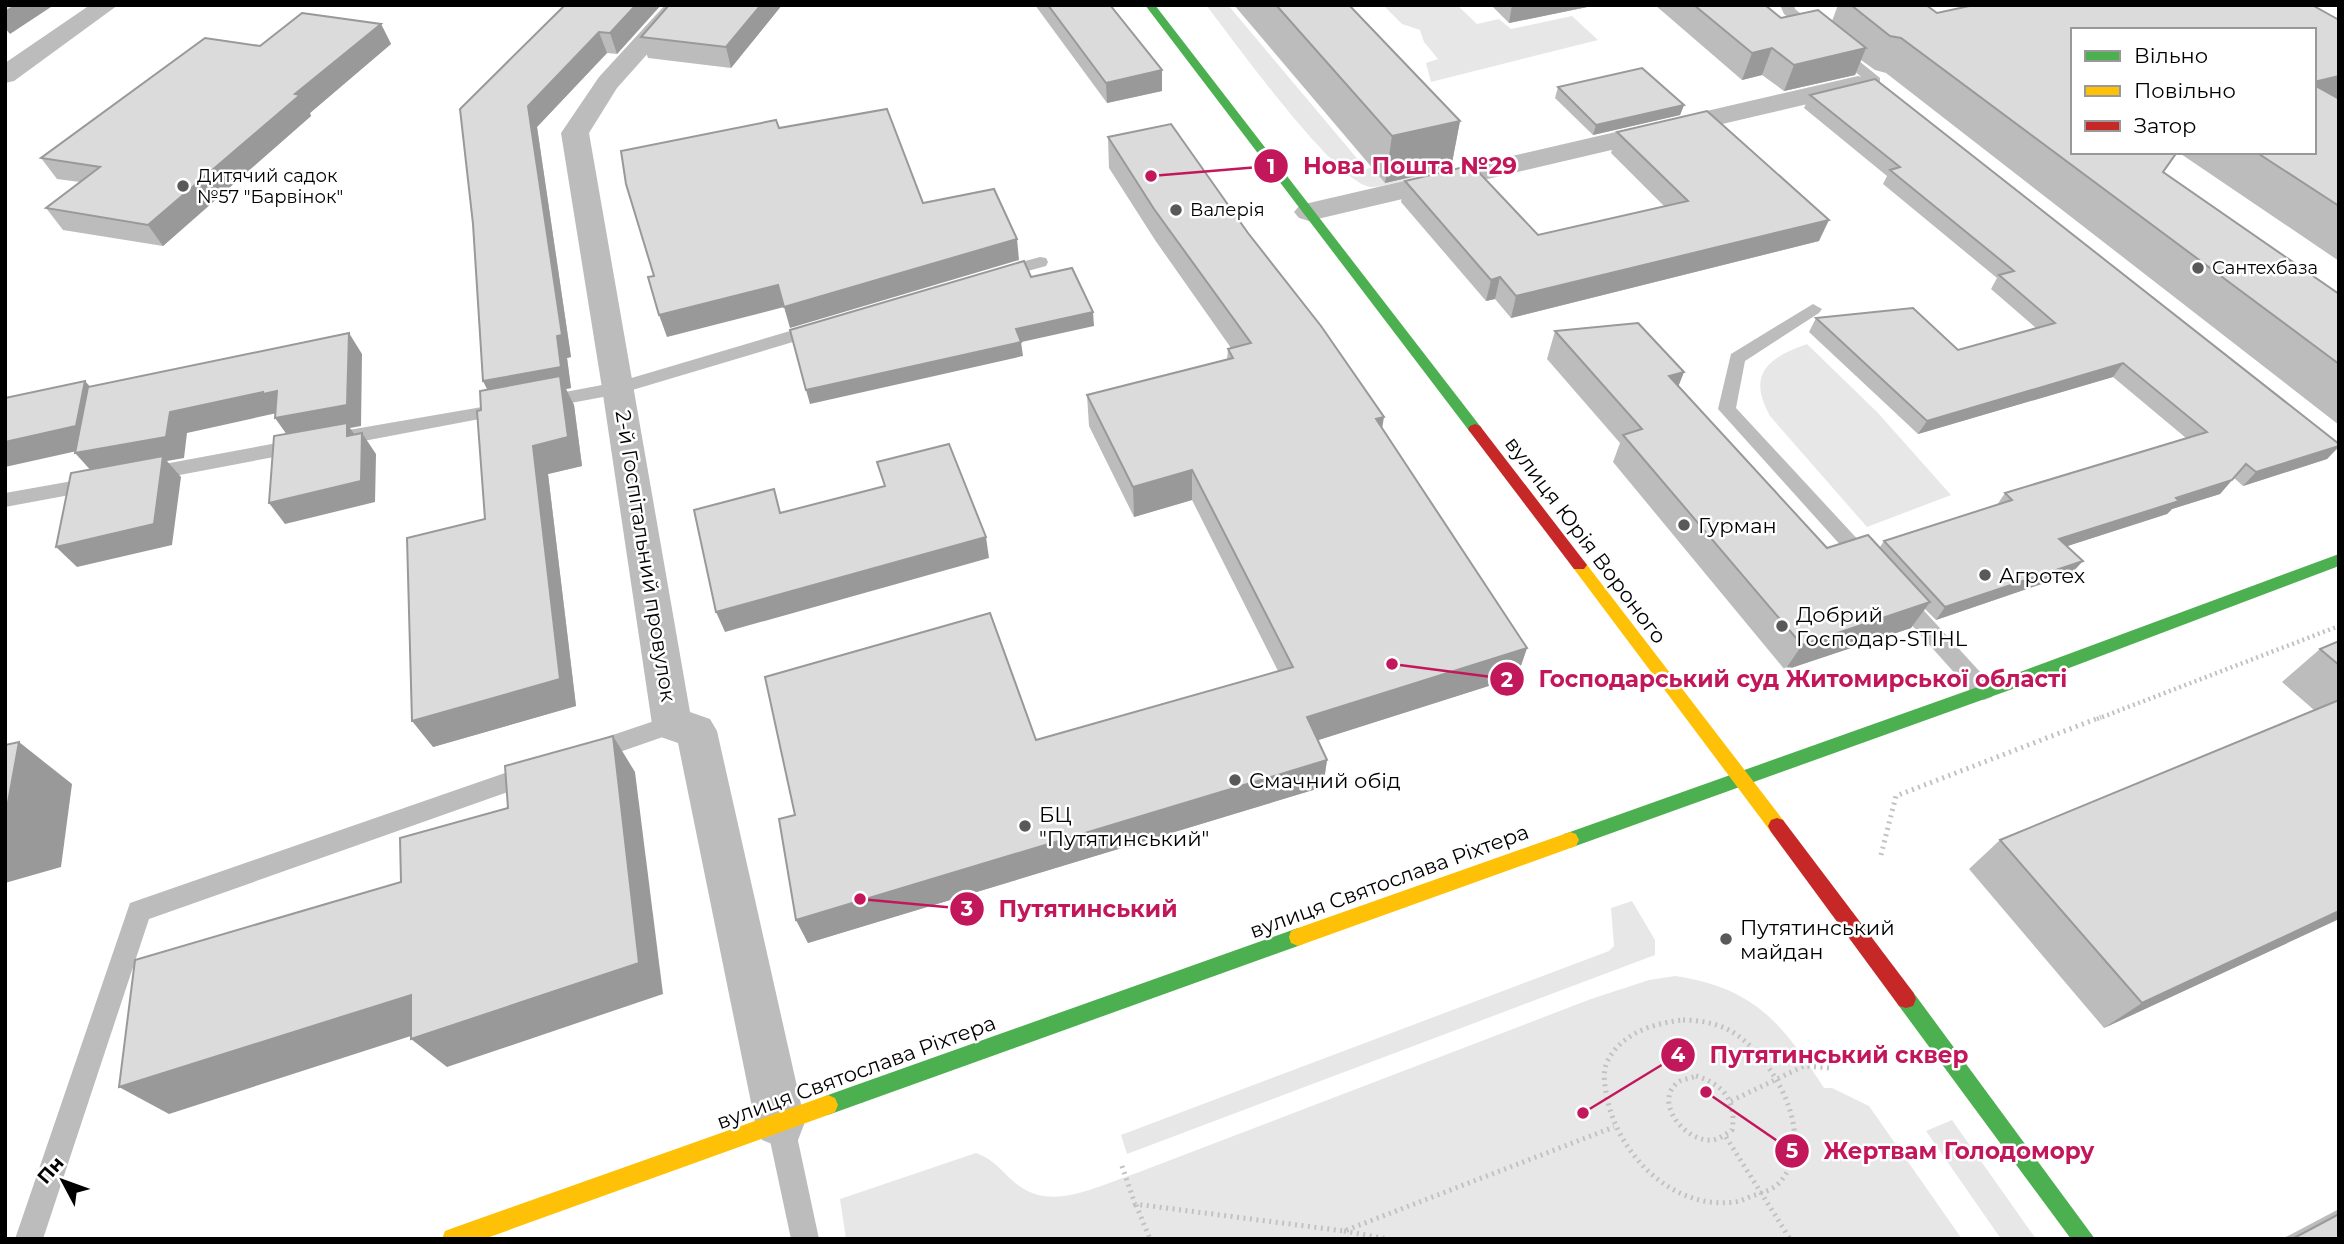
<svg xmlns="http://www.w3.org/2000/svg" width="2344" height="1244" font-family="Montserrat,sans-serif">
	<rect width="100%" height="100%" fill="#fff"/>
	<!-- green -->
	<g fill="#e7e7e7">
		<path d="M 1206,5 L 1228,5 L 1366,169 L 1437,153 L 1449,168 C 1434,172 1383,188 1371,187 C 1336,184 1232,38 1206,5 Z"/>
		<path d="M 1383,5 L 1457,5 L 1477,24 L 1499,19 L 1511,29 L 1572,16 L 1598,40 L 1431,82 L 1426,63 L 1438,59 L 1424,42 L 1420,30 L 1402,24 Z"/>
		<path d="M 1807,344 L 1878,413 L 1951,495 L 1867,527 L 1770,416 C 1747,374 1767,358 1807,344 Z"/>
		<path d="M 1632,901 L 1655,940 L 1655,955 L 1127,1154 L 1121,1135 L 1609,951 L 1614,946 L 1611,908 Z"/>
		<path d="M 1675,976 C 1755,988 1782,1023 1824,1088 L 1832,1088 L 1869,1106 L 1962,1239 L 846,1239 L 840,1199 L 976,1153 C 999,1161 1005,1178 1024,1189 C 1057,1209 1100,1185 1134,1174 L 1591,999 L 1649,980 Z"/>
		<path d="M 1952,1120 L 2036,1239 L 2001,1239 L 1926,1131 Z"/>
	</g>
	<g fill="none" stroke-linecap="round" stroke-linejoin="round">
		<!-- path-far1 -->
		<path stroke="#c2c2c2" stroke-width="4.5" stroke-dasharray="2 3.5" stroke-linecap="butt" d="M 2097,719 L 2339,626"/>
		<!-- path -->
		<g stroke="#c2c2c2" stroke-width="5" stroke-dasharray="2 4.5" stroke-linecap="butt">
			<path d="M 1881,855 L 1896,796 L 2101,717"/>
			<path d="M 1683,1020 C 1699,1020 1715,1023 1729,1030 C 1773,1054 1821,1140 1778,1184 C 1772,1190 1763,1192 1755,1195 C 1748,1197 1742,1201 1735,1202 C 1672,1210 1619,1155 1607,1098 C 1605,1086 1602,1073 1607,1062 C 1621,1033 1654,1023 1683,1020 Z"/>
			<path d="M 1696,1076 C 1723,1084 1737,1101 1732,1130 C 1726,1134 1719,1139 1713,1140 C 1684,1143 1651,1099 1680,1081 C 1685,1079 1691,1078 1696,1076 Z"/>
			<path d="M 1731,1101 L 1804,1066 L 1832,1068"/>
			<path d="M 1726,1137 L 1790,1239"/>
			<path d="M 1122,1166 L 1135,1204 L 1344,1231 L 1614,1127"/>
			<path d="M 1136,1205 L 1150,1239"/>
			<path d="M 1344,1231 L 1388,1239"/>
		</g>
		<!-- lane -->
		<g fill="#bcbcbc" fill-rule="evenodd">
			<path d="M 1780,5 L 1794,5 L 1795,9 L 1880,78 L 1880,84 L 1870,84 L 1784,14 Z"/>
			<path d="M 1040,257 L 1046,258 L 1048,262 L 1046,266 L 998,279 L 990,274 L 992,270 Z"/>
			<path d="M 1813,304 L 1822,309 L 1819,313 L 1745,361 L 1736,408 L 1875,558 L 1878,563 L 1875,568 L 1868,571 L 1861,568 L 1718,409 L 1731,354 Z"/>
			<path d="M 817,323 L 823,325 L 826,329 L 823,333 L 619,394 L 544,408 L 538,406 L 535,402 L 538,398 L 544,396 L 618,382 Z"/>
			<path d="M 505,403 L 511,405 L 514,409 L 511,413 L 337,446 L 330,444 L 328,439 L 330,434 L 337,432 Z"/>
			<path d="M 299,439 L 306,441 L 308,446 L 306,451 L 148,481 L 141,479 L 138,474 L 141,469 L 148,467 Z"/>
			<path d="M 95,477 L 102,479 L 105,484 L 102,489 L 5,507 L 5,493 Z"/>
			<path d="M 1899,589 L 1906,591 L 1992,685 L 1995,691 L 1992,697 L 1984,700 L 1976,697 L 1892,603 L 1889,597 L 1892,591 Z"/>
			<path d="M 672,715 L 680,717 L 683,724 L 680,731 L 591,762 L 583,759 L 580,752 L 583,745 Z"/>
			<path d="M 531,764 L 539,767 L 542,774 L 539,781 L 149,919 L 43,1239 L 15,1239 L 130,903 Z"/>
			<path d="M 780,1108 L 790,1112 L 794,1122 L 819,1239 L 791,1239 L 766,1122 L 770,1112 Z"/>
		</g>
		<!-- street -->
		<g fill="#bcbcbc" fill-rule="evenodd">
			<path d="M 90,5 L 118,5 L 14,81 L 5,83 L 5,63 Z"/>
			<path d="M 665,5 L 691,5 L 617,88 L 589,133 L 690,712 L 710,719 L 717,731 L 805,1122 L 798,1140 L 780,1147 L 762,1140 L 755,1122 L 678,743 L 658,736 L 652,724 L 602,388 L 561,133 L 599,77 Z"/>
			<path d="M 1858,76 L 1867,78 L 1871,84 L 1867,90 L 1309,221 L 1299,218 L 1294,212 L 1299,206 L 1309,203 Z"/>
		</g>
		<!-- fast -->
		<g fill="#4caf50" fill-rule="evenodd">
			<path d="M 1145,5 L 1155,5 L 1480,426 L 1482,429 L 1480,432 L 1470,432 Z"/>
			<path d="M 2339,554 L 2339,566 L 2032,682 L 1570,848 L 1564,846 L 1561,840 L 1564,834 L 1570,832 L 2020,672 Z"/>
			<path d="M 1298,928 L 1305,931 L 1307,937 L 1305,943 L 1298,946 L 828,1115 L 821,1112 L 818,1105 L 821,1098 L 828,1095 Z"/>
			<path d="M 1906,990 L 1913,992 L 2095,1239 L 2071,1239 L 1899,1006 L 1896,999 L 1899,992 Z"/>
		</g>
		<!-- slow -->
		<g fill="#ffc107" fill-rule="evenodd">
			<path d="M 1579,559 L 1584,561 L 1783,820 L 1786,826 L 1783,832 L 1777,834 L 1771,832 L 1574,569 L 1571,565 Z"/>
			<path d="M 1570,832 L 1576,834 L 1579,840 L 1576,846 L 1298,946 L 1291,943 L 1289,937 L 1291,931 L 1298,928 Z"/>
			<path d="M 828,1095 L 835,1098 L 838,1105 L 835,1112 L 828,1115 L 484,1239 L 442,1239 L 445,1231 L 453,1228 Z"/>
		</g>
		<!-- jam -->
		<g fill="#c62828" fill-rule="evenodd">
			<path d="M 1475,424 L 1480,426 L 1584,561 L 1587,565 L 1584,569 L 1574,569 L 1470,432 L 1468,429 L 1470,426 Z"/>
			<path d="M 1777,818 L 1783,820 L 1913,992 L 1916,999 L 1913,1006 L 1906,1008 L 1899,1006 L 1771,832 L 1768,826 L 1771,820 Z"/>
		</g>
	</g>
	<!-- wall -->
	<g fill="#bcbcbc" fill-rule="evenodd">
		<path d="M 565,5 L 661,5 L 617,54 L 607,53 L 537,127 L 571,357 L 567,358 L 571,388 L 566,389 L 574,405 L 582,466 L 548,474 L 576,706 L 433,747 L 485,519 L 481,410 L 487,389 L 483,381 L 473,224 Z"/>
		<path d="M 782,5 L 731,68 L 648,58 L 641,37 Z"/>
		<path d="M 1035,5 L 1110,5 L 1162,91 L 1107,103 Z"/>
		<path d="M 1234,5 L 1349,5 L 1460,121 L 1451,168 L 1385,183 Z"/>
		<path d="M 1491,5 L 1597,5 L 1509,23 Z"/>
		<path d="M 1655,5 L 1765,5 L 1781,18 L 1832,21 L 1838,5 L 1926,5 L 1937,13 L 2339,20 L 2339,261 L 2178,152 L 2164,172 L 2339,294 L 2339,425 L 1886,73 L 1875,70 L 1861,60 L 1855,75 L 1784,91 L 1762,75 L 1742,80 ZM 2314,30 L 2314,152 L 2073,152 Z"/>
		<path d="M 381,24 L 391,44 L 310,113 L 311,116 L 163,246 L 63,230 L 46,208 L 80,182 L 57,179 L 41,158 L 260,46 Z"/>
		<path d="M 1558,87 L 1684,105 L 1680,115 L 1593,135 L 1555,98 Z"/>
		<path d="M 1810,95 L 2339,444 L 2339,447 L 2327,459 L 2243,486 L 2234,478 L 2220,494 L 2172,509 L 2167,514 L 2067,546 L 2071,574 L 1936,620 L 1925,609 L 1911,628 L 1785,670 L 1613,462 L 1620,443 L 1547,359 L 1555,331 L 1684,372 L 1678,387 L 1827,548 L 1880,547 L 1884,541 L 1997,505 L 2005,493 L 2186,438 L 2113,377 L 1918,434 L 1809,332 L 1816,318 L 1958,350 L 2036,328 L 1991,289 L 1997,278 L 1883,184 L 1887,176 L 1804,108 Z"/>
		<path d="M 1617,132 L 1819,241 L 1511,318 L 1495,299 L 1486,301 L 1401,202 L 1405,181 L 1538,235 L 1664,206 L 1611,153 Z"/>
		<path d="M 1108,137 L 1382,429 L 1527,648 L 1517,677 L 1318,740 L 1327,760 L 1323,787 L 808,943 L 796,920 L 1036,740 L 1278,671 L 1192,500 L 1134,517 L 1089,426 L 1087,395 L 1227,359 L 1228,349 L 1231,348 L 1155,240 L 1109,168 Z"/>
		<path d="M 2339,641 L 2339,919 L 2104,1028 L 1969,869 L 2000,840 L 2314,710 L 2282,682 L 2320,649 Z"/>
		<path d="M 2339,1209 L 2339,1239 L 2282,1239 Z"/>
	</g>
	<!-- shaded-wall -->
	<g fill="#999">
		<path d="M 16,5 L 54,5 L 10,34 L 5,28 L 5,12 Z"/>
		<path d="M 636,5 L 661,5 L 617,54 L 610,33 Z"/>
		<path d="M 761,5 L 782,5 L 731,68 L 726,47 Z"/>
		<path d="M 1512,5 L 1597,5 L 1509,23 Z"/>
		<path d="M 381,24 L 391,44 L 310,113 L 311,116 L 163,246 L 148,225 L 295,94 Z"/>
		<path d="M 599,32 L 607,53 L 537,127 L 571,357 L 567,358 L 571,388 L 566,389 L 574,405 L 582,466 L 548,474 L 576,706 L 433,747 L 412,721 L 560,679 L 494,402 L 483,381 L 528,106 Z"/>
		<path d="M 1772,48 L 1762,75 L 1742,80 L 1752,53 Z"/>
		<path d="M 1866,48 L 1855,75 L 1784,91 L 1794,65 Z"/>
		<path d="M 1162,70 L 1162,91 L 1107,103 L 1106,83 Z"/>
		<path d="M 2339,76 L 2339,105 L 2314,111 L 2314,82 Z"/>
		<path d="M 1684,105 L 1680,115 L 1593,135 L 1596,125 Z"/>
		<path d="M 1460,121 L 1451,168 L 1385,183 L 1392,136 Z"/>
		<path d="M 1829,220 L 1819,241 L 1511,318 L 1516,296 Z"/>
		<path d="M 1017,239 L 1019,260 L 790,328 L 784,307 Z"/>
		<path d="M 1500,277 L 1495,299 L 1486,301 L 1491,280 Z"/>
		<path d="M 778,285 L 784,307 L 667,337 L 659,315 Z"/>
		<path d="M 1093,312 L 1094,326 L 1017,343 L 1016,329 Z"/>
		<path d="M 349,333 L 362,354 L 361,426 L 350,428 L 361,444 L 290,439 L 275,418 Z"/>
		<path d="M 1021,342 L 1023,356 L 810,404 L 806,390 Z"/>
		<path d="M 2123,363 L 2113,377 L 1918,434 L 1927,421 Z"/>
		<path d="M 1684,372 L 1673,399 L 1669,376 Z"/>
		<path d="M 85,381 L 104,402 L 95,447 L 5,467 L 5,442 Z"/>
		<path d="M 277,391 L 277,413 L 187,433 L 184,458 L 167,461 L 181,477 L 172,545 L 77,567 L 56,547 L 94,474 L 75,453 L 170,412 L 263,392 Z"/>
		<path d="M 1384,417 L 1379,447 L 1376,419 Z"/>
		<path d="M 362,433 L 376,454 L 375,502 L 285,524 L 269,503 Z"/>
		<path d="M 2339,446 L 2327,459 L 2243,486 L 2256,472 Z"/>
		<path d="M 1192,470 L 1192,500 L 1134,517 L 1133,487 Z"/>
		<path d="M 2232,480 L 2220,494 L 2172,509 L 2167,514 L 2049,552 L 2059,539 Z"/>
		<path d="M 986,537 L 989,558 L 725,632 L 716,612 Z"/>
		<path d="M 2083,561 L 2071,574 L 1936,620 L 1945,607 Z"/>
		<path d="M 1930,602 L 1911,628 L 1785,670 L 1802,645 Z"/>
		<path d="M 1527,648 L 1517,677 L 1303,745 L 1307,717 Z"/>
		<path d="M 613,736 L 635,772 L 663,994 L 447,1067 L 411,1039 Z"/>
		<path d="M 19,742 L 72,784 L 61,867 L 5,883 L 5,819 Z"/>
		<path d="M 1327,760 L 1323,787 L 808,943 L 796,920 Z"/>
		<path d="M 2339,911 L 2339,919 L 2104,1028 L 2142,1003 Z"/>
		<path d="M 411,995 L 445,1025 L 169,1114 L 119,1087 Z"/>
	</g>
	<!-- building -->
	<g fill="#dbdbdb" stroke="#999" stroke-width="2">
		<path d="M 5,5 L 16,5 L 5,12 Z"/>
		<path d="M 565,5 L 636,5 L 610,33 L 599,32 L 528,106 L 562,335 L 557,336 L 561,367 L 483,381 L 473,224 L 460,109 Z"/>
		<path d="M 669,5 L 761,5 L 726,47 L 641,37 Z"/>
		<path d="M 1048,5 L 1110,5 L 1162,70 L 1106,83 Z"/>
		<path d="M 1276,5 L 1349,5 L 1460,121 L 1392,136 Z"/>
		<path d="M 1694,5 L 1765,5 L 1781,18 L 1818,10 L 1866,48 L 1794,65 L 1772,48 L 1752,53 Z"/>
		<path d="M 1851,5 L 1926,5 L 1937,13 L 1974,5 L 2312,5 L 2339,20 L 2339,76 L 2314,82 L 2314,30 L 2073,30 L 2073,152 L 2177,152 L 2163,172 L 2339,294 L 2339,364 L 1901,38 L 1890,36 Z"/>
		<path d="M 302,13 L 381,24 L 295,94 L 300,95 L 148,225 L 46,208 L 100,167 L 41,158 L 205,38 L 260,46 Z"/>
		<path d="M 1642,68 L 1684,105 L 1596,125 L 1558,87 Z"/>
		<path d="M 1875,79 L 2339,444 L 2339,446 L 2256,472 L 2246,464 L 2232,480 L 2176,498 L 2179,501 L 2059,539 L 2083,561 L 1945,607 L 1884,541 L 2012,500 L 2005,493 L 2207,432 L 2123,363 L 1927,421 L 1816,318 L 1913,308 L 1958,350 L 2055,323 L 1999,275 L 2014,271 L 1890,170 L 1900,167 L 1810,95 Z"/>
		<path d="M 2314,85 L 2339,99 L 2339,206 L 2256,152 L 2314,152 Z"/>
		<path d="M 887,109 L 923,203 L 994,189 L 1017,239 L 784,307 L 778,285 L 659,315 L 648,277 L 654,276 L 626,184 L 621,151 L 776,120 L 779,128 Z"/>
		<path d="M 1707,111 L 1829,220 L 1516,296 L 1500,277 L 1491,280 L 1405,181 L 1472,165 L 1538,235 L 1688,201 L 1617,132 Z"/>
		<path d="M 1171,124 L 1248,233 L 1321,326 L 1384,417 L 1376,419 L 1527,648 L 1307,717 L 1327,760 L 796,920 L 779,819 L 795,815 L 765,677 L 990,613 L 1036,740 L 1293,667 L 1192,470 L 1133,487 L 1087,395 L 1233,358 L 1228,349 L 1251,343 L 1154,209 L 1108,137 Z"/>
		<path d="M 1024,261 L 1031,277 L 1072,268 L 1093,312 L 1016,329 L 1021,342 L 806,390 L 790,330 Z"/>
		<path d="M 1638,323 L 1684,372 L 1669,376 L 1827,548 L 1868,535 L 1930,602 L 1802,645 L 1623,435 L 1642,429 L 1555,331 Z"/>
		<path d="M 349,333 L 347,405 L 275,418 L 277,391 L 263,394 L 263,392 L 170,412 L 166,437 L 75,453 L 88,387 Z"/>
		<path d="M 560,376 L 568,437 L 533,446 L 560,679 L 412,721 L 407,538 L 485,519 L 477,411 L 481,410 L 480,391 Z"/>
		<path d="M 85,381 L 76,426 L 5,442 L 5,398 Z"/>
		<path d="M 347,423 L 347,436 L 362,433 L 361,481 L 269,503 L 274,436 Z"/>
		<path d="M 949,444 L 986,537 L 716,612 L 694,510 L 774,489 L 780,513 L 885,486 L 877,462 Z"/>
		<path d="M 163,456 L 154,524 L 56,547 L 71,473 Z"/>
		<path d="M 2339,641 L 2339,665 L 2320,649 Z"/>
		<path d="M 2339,700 L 2339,911 L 2142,1003 L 2000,840 Z"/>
		<path d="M 613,736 L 639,963 L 411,1039 L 411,995 L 119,1087 L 135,960 L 401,882 L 400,838 L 508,808 L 505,766 Z"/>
		<path d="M 19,742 L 5,819 L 5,745 Z"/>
		<path d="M 2339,1214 L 2339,1239 L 2295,1239 L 2294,1238 Z"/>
	</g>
	<!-- markers -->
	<g fill="#595959" stroke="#fff" stroke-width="2.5">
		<circle cx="183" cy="186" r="7"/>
		<circle cx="1176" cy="210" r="7"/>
		<circle cx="2198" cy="268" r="7"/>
		<circle cx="1684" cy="525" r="7"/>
		<circle cx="1985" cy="575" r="7"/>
		<circle cx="1782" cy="626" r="7"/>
		<circle cx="1235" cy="780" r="7"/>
		<circle cx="1025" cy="826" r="7"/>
		<circle cx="1726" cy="939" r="7"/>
	</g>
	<g text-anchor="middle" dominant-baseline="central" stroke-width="5" stroke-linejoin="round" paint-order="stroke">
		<!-- far-poi labels -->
		<g font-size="18" fill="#000" stroke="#fff" text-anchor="start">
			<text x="197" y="176">Дитячий садок<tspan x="197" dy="21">№57 "Барвінок"</tspan></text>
			<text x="1190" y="210">Валерія</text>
			<text x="2212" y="268">Сантехбаза</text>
		</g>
		<!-- poi labels -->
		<g font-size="21" fill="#000" stroke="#fff" text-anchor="start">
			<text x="1698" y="525">Гурман</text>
			<text x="1999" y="575">Агротех</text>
			<text x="1796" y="614">Добрий<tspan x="1796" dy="24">Господар-STIHL</tspan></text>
			<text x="1249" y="780">Смачний обід</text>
			<text x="1039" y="814">БЦ<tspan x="1039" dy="24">"Путятинський"</tspan></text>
			<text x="1740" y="927">Путятинський<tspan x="1740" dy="24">майдан</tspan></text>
		</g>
		<!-- street labels -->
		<g font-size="21" fill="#000" stroke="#fff">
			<text transform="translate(1586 540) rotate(53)">вулиця Юрія Вороного</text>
			<text transform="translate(646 556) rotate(81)">2-й Госпітальний провулок</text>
			<text transform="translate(1389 881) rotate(-20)">вулиця Святослава Ріхтера</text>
			<text transform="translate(856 1072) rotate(-20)">вулиця Святослава Ріхтера</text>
		</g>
	</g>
	<!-- callouts -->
	<path fill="none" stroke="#c2185b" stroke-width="2.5" d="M1151 176L1271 166M1392 664L1507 679M860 899L967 909M1583 1113L1678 1055M1706 1092L1792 1151"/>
	<g fill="#c2185b" stroke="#fff" stroke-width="2.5">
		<circle cx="1151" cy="176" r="7"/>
		<circle cx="1392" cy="664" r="7"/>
		<circle cx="860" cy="899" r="7"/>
		<circle cx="1583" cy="1113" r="7"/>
		<circle cx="1706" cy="1092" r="7"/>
		<circle cx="1271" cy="166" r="18"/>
		<circle cx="1507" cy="679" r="18"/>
		<circle cx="967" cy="909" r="18"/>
		<circle cx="1678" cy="1055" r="18"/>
		<circle cx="1792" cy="1151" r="18"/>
	</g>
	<g font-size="21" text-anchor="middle" font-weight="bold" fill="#fff">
		<text x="1271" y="174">1</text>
		<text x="1507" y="687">2</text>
		<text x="967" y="916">3</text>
		<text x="1678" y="1062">4</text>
		<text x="1792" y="1158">5</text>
	</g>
	<g font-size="23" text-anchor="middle" font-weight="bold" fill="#c2185b" stroke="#fff" stroke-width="5" stroke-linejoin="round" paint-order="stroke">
		<text x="1410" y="174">Нова Пошта №29</text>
		<text x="1803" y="687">Господарський суд Житомирської області</text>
		<text x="1088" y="917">Путятинський</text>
		<text x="1839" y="1063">Путятинський сквер</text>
		<text x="1959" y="1159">Жертвам Голодомору</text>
	</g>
	<!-- border -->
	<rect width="2344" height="1244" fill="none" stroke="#000000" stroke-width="14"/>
	<!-- legend -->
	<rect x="2071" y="28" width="245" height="126" fill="#ffffff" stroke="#999999" stroke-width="2"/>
	<rect x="2085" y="51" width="35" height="10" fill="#4caf50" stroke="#999999" stroke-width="2"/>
	<text x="2134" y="63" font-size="21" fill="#000000">Вільно</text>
	<rect x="2085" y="86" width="35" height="10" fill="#ffc107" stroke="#999999" stroke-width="2"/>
	<text x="2134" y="98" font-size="21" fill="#000000">Повільно</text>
	<rect x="2085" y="121" width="35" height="10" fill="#c62828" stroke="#999999" stroke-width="2"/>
	<text x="2134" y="133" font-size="21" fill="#000000">Затор</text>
	<!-- north arrow -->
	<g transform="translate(63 1181) rotate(311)" stroke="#ffffff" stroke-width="5" paint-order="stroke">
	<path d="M0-5L12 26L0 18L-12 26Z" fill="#000000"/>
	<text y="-10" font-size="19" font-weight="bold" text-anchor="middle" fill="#000000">Пн</text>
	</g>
</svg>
